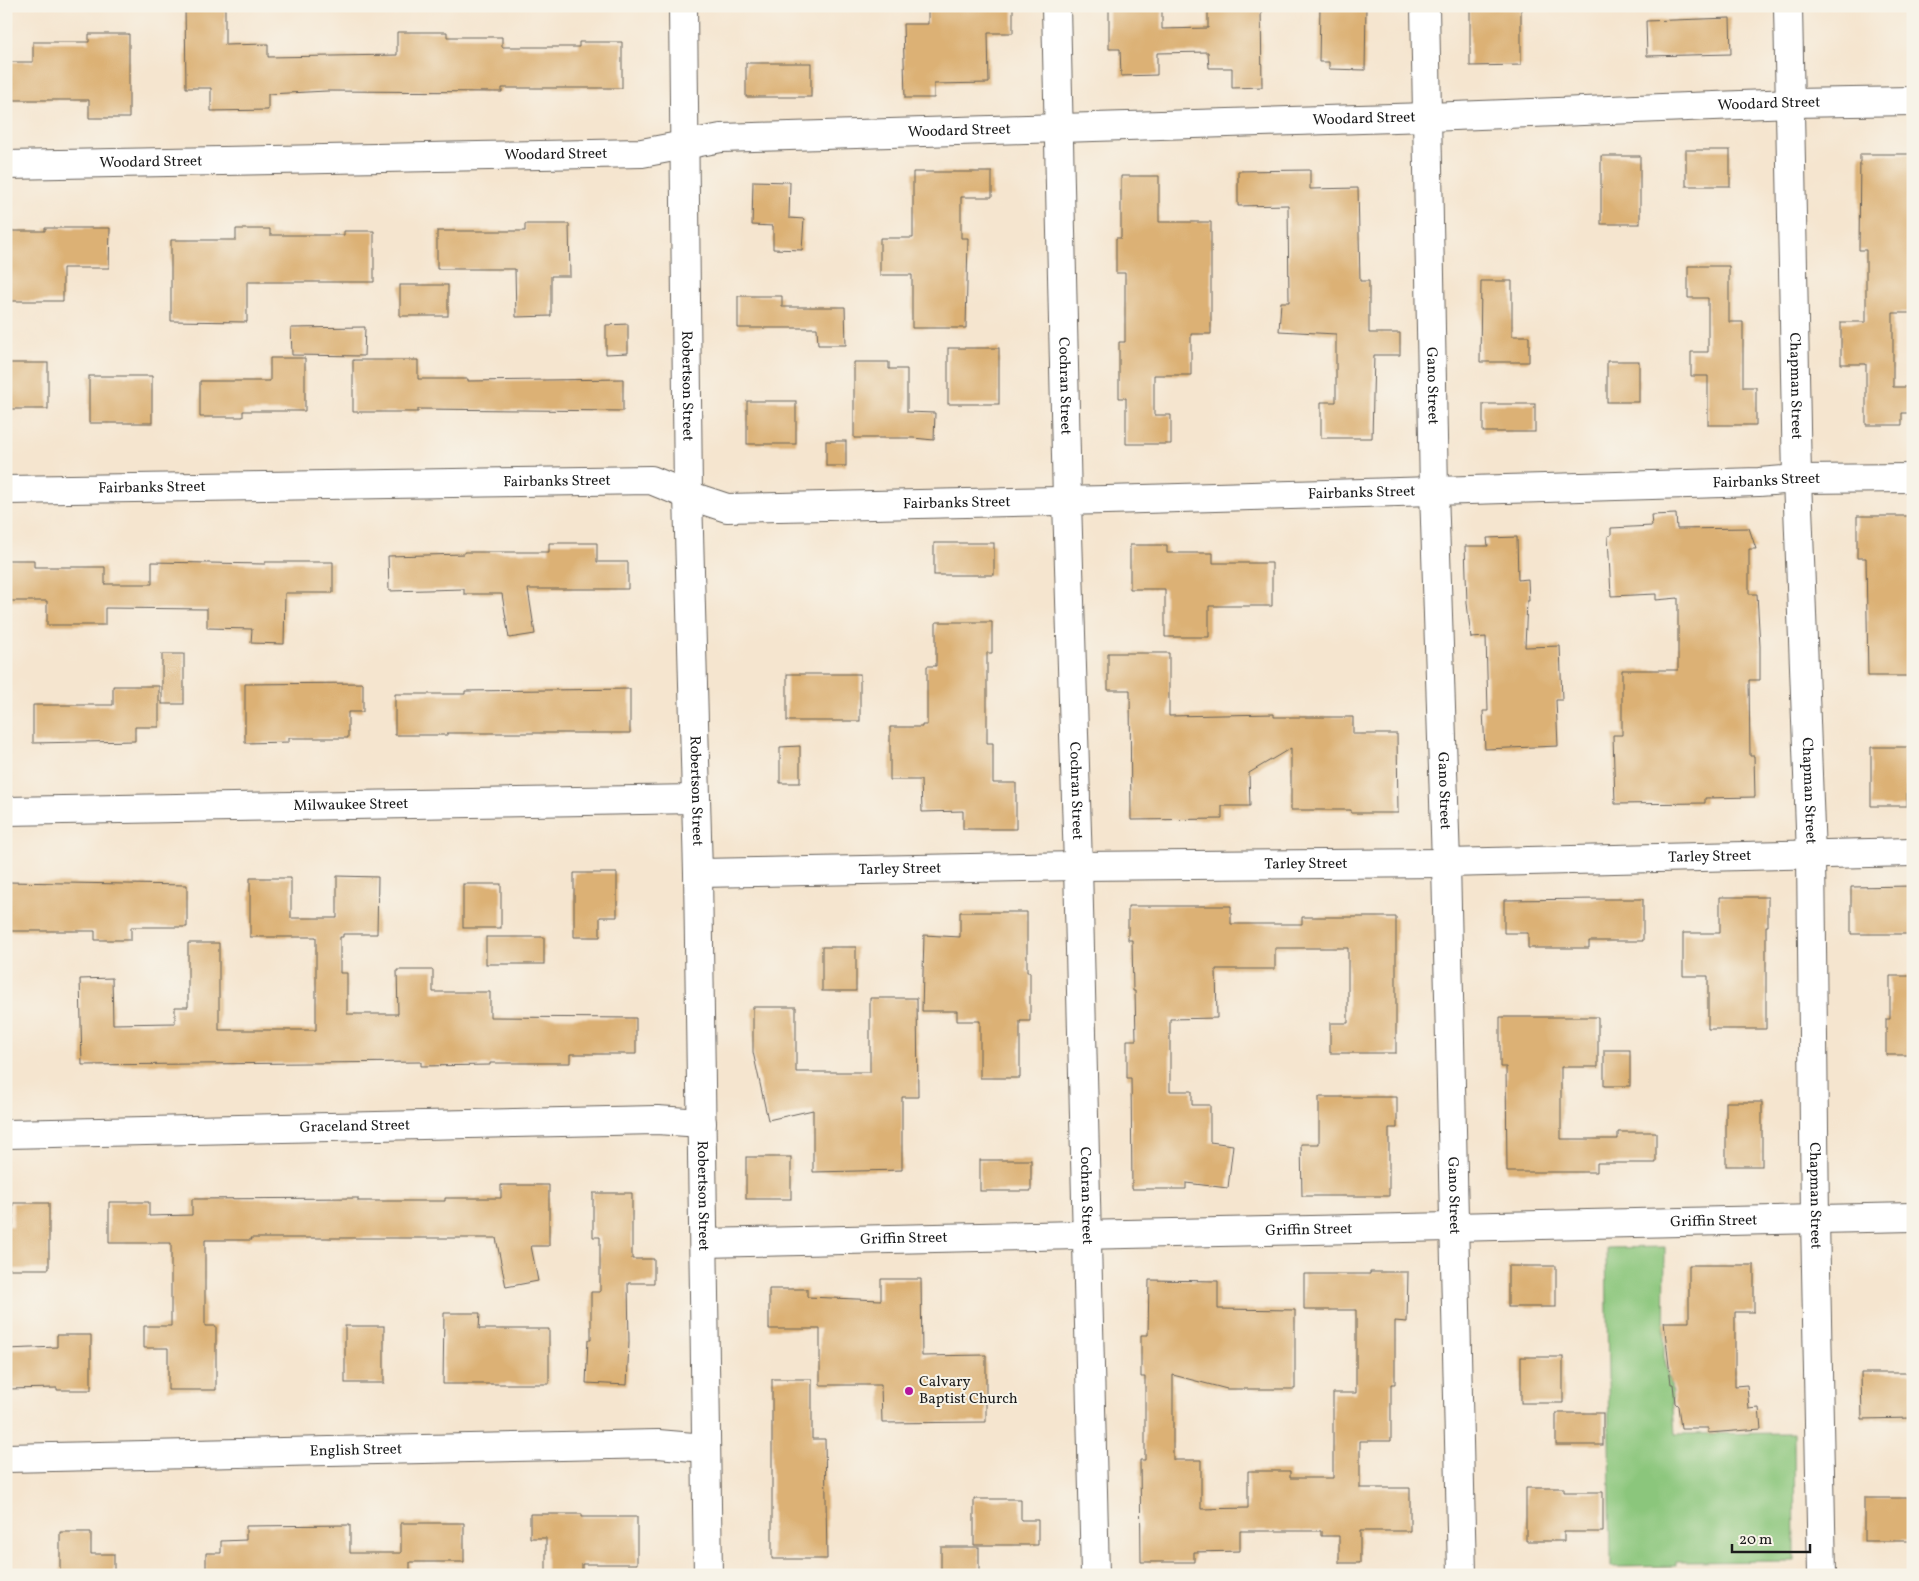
<svg xmlns="http://www.w3.org/2000/svg" width="1919" height="1581" font-family="Vollkorn,serif">
	<rect width="100%" height="100%" fill="#f7f3e8"/>
	<filter id="ink" filterUnits="userSpaceOnUse"><feTurbulence type="fractalNoise" baseFrequency=".02" numOctaves="2"/><feDisplacementMap in="SourceGraphic" scale="10" xChannelSelector="R" yChannelSelector="G"/><feConvolveMatrix kernelMatrix="1 2 1 2 8 2 1 2 1" color-interpolation-filters="sRGB"/></filter>
	<filter id="wash" filterUnits="userSpaceOnUse"><feTurbulence type="fractalNoise" baseFrequency=".0096" numOctaves="4" result="noise"/><feDisplacementMap in="SourceGraphic" scale="20" xChannelSelector="R" yChannelSelector="G"/><feGaussianBlur stdDeviation="1.12" result="paint"/><feColorMatrix in="noise" values="0 0 0 0 0 0 0 0 0 0 0 0 0 0 0 0 0 1.4 0 .05"/><feComposite in="paint" operator="in"/></filter>
	<g filter="url(#wash)">
		<rect width="100%" height="100%" fill="#f5e5cf"/>
		<!-- green -->
		<path fill="#8bc67c" stroke="#54714c" d="M 1665,1247 L 1664,1357 L 1671,1384 L 1675,1434 L 1794,1433 L 1795,1561 L 1676,1562 L 1676,1566 L 1611,1567 L 1606,1248 Z"/>
		<g id="blocks">
			<!-- building -->
			<g fill="#dcb175">
				<path d="M 185,6 L 225,6 L 225,45 L 268,44 L 268,57 L 397,55 L 397,32 L 447,32 L 447,37 L 502,37 L 502,47 L 579,47 L 579,42 L 622,42 L 622,88 L 502,88 L 502,92 L 327,91 L 268,94 L 268,110 L 211,111 L 211,88 L 186,88 Z"/>
				<path d="M 1109,6 L 1162,6 L 1162,29 L 1208,28 L 1208,6 L 1261,6 L 1262,87 L 1232,88 L 1232,68 L 1209,68 L 1208,52 L 1157,53 L 1157,75 L 1121,76 L 1120,49 L 1109,49 Z"/>
				<path d="M 1320,6 L 1366,6 L 1365,70 L 1329,69 L 1329,62 L 1319,62 Z"/>
				<path d="M 1470,6 L 1521,6 L 1521,65 L 1470,66 Z"/>
				<path d="M 928,8 L 1013,8 L 1013,33 L 988,33 L 989,83 L 934,84 L 934,98 L 905,98 L 903,24 L 928,24 Z"/>
				<path d="M 1730,18 L 1731,54 L 1647,56 L 1646,21 Z"/>
				<path d="M 89,34 L 129,34 L 129,118 L 89,118 L 89,100 L 6,100 L 6,62 L 33,62 L 33,42 L 89,42 Z"/>
				<rect x="746" y="63" width="65" height="34"/>
				<rect x="1686" y="150" width="44" height="36"/>
				<path d="M 1860,154 L 1913,154 L 1913,191 L 1911,191 L 1911,313 L 1893,313 L 1893,387 L 1913,387 L 1913,413 L 1902,413 L 1902,425 L 1866,425 L 1866,364 L 1841,364 L 1841,322 L 1866,322 L 1866,250 L 1859,250 Z"/>
				<rect x="1601" y="156" width="39" height="68"/>
				<path d="M 1310,170 L 1310,189 L 1358,188 L 1360,281 L 1369,281 L 1369,333 L 1400,333 L 1400,355 L 1374,355 L 1372,438 L 1321,438 L 1321,402 L 1336,402 L 1336,334 L 1279,331 L 1281,302 L 1289,302 L 1288,205 L 1238,206 L 1238,171 Z"/>
				<path d="M 913,172 L 992,172 L 992,197 L 961,197 L 961,238 L 968,238 L 966,328 L 912,328 L 912,275 L 880,275 L 880,238 L 913,238 Z"/>
				<path d="M 1121,176 L 1159,176 L 1159,222 L 1211,222 L 1211,334 L 1191,334 L 1191,375 L 1154,375 L 1154,415 L 1171,415 L 1171,444 L 1126,444 L 1126,398 L 1119,398 L 1119,342 L 1125,342 L 1125,273 L 1116,273 L 1116,238 L 1121,238 Z"/>
				<path d="M 753,181 L 790,182 L 789,218 L 804,219 L 802,250 L 773,249 L 773,226 L 752,225 Z"/>
				<path d="M 525,224 L 569,224 L 570,276 L 551,276 L 551,316 L 516,317 L 515,269 L 437,269 L 437,231 L 525,231 Z"/>
				<path d="M 45,228 L 110,228 L 109,268 L 63,268 L 63,301 L 6,301 L 6,231 L 45,231 Z"/>
				<path d="M 236,229 L 270,229 L 270,235 L 344,235 L 344,231 L 374,231 L 374,282 L 247,282 L 247,322 L 171,321 L 171,240 L 236,240 Z"/>
				<path d="M 1688,266 L 1729,266 L 1729,322 L 1743,322 L 1743,387 L 1756,387 L 1756,425 L 1708,425 L 1708,376 L 1691,376 L 1691,352 L 1708,352 L 1708,298 L 1688,298 Z"/>
				<path d="M 1481,281 L 1512,281 L 1512,336 L 1529,336 L 1529,362 L 1480,362 Z"/>
				<rect x="400" y="285" width="48" height="31"/>
				<path d="M 738,296 L 782,296 L 782,307 L 845,307 L 846,345 L 818,345 L 817,328 L 738,328 Z"/>
				<path d="M 628,324 L 628,353 L 606,354 L 606,325 Z"/>
				<path d="M 365,327 L 364,356 L 292,355 L 291,328 Z"/>
				<rect x="948" y="348" width="51" height="56"/>
				<path d="M 270,358 L 305,358 L 305,411 L 243,411 L 243,417 L 200,417 L 200,381 L 270,381 Z"/>
				<path d="M 353,360 L 418,360 L 418,379 L 468,379 L 468,381 L 623,379 L 623,411 L 418,409 L 418,412 L 353,412 Z"/>
				<rect x="1607" y="361" width="32" height="41"/>
				<path d="M 854,362 L 889,362 L 889,369 L 907,369 L 907,412 L 935,413 L 934,440 L 913,438 L 854,438 Z"/>
				<rect x="6" y="363" width="42" height="46"/>
				<rect x="89" y="376" width="63" height="47"/>
				<rect x="747" y="401" width="49" height="43"/>
				<rect x="1483" y="404" width="52" height="28"/>
				<rect x="826" y="441" width="20" height="25"/>
				<path d="M 1676,514 L 1677,529 L 1749,528 L 1756,549 L 1749,549 L 1749,594 L 1757,594 L 1760,646 L 1760,680 L 1749,680 L 1750,756 L 1754,756 L 1755,797 L 1705,798 L 1705,803 L 1615,804 L 1613,735 L 1622,735 L 1622,670 L 1678,670 L 1678,598 L 1656,600 L 1656,594 L 1611,596 L 1608,536 L 1611,535 L 1611,528 L 1652,526 L 1651,515 Z"/>
				<path d="M 1857,516 L 1913,516 L 1913,676 L 1868,676 L 1866,558 L 1857,558 Z"/>
				<path d="M 1517,537 L 1518,580 L 1528,579 L 1529,601 L 1527,601 L 1525,647 L 1560,646 L 1562,700 L 1556,700 L 1558,746 L 1485,749 L 1483,711 L 1488,711 L 1486,637 L 1471,638 L 1467,603 L 1465,546 L 1488,546 L 1487,538 Z"/>
				<path d="M 549,543 L 597,543 L 597,562 L 628,562 L 628,589 L 528,589 L 535,634 L 509,638 L 502,594 L 464,594 L 464,589 L 389,591 L 388,556 L 464,554 L 464,552 L 549,552 Z"/>
				<rect x="934" y="543" width="60" height="32"/>
				<path d="M 1130,545 L 1167,545 L 1167,553 L 1213,553 L 1213,563 L 1272,563 L 1272,606 L 1209,606 L 1209,637 L 1165,637 L 1165,589 L 1130,589 Z"/>
				<path d="M 6,560 L 34,560 L 34,567 L 105,567 L 105,584 L 152,584 L 152,562 L 265,564 L 265,562 L 333,562 L 333,593 L 285,593 L 284,644 L 251,643 L 252,629 L 207,628 L 207,609 L 105,608 L 105,625 L 47,625 L 47,601 L 6,601 Z"/>
				<path d="M 936,622 L 992,622 L 992,653 L 987,653 L 987,743 L 993,743 L 993,783 L 1016,783 L 1016,829 L 963,829 L 963,811 L 922,812 L 921,780 L 890,780 L 890,727 L 922,727 L 922,725 L 927,725 L 927,666 L 936,666 Z"/>
				<path d="M 1108,653 L 1169,653 L 1169,716 L 1274,714 L 1274,717 L 1353,717 L 1353,734 L 1397,734 L 1398,813 L 1351,813 L 1351,810 L 1291,810 L 1291,748 L 1249,773 L 1250,806 L 1222,806 L 1222,819 L 1131,820 L 1130,690 L 1108,690 Z"/>
				<rect x="162" y="654" width="22" height="50"/>
				<rect x="787" y="674" width="73" height="47"/>
				<path d="M 363,683 L 363,712 L 348,712 L 348,738 L 289,738 L 289,742 L 245,743 L 245,684 Z"/>
				<path d="M 113,686 L 159,686 L 159,727 L 135,727 L 135,741 L 33,743 L 33,705 L 113,705 Z"/>
				<path d="M 630,689 L 630,733 L 447,733 L 447,735 L 395,735 L 395,694 L 465,694 L 465,691 Z"/>
				<path d="M 800,746 L 800,783 L 780,783 L 780,747 Z"/>
				<path d="M 1871,747 L 1913,747 L 1913,784 L 1907,784 L 1907,806 L 1871,806 Z"/>
				<path d="M 574,873 L 617,873 L 617,917 L 600,917 L 600,937 L 574,937 Z"/>
				<path d="M 337,876 L 378,877 L 377,934 L 343,934 L 343,937 L 340,937 L 340,973 L 347,973 L 347,1014 L 398,1014 L 397,970 L 433,970 L 433,992 L 490,992 L 490,1017 L 636,1018 L 636,1054 L 570,1054 L 570,1063 L 490,1063 L 490,1065 L 421,1066 L 421,1062 L 82,1065 L 80,979 L 112,978 L 113,1024 L 175,1023 L 175,1007 L 188,1007 L 188,943 L 219,943 L 219,1030 L 316,1030 L 316,937 L 250,937 L 250,878 L 291,878 L 291,918 L 337,918 Z"/>
				<path d="M 6,882 L 187,885 L 187,927 L 131,927 L 131,940 L 95,940 L 95,931 L 6,931 Z"/>
				<rect x="463" y="884" width="38" height="44"/>
				<path d="M 1913,886 L 1913,934 L 1851,934 L 1851,887 Z"/>
				<path d="M 1720,897 L 1768,897 L 1768,926 L 1766,926 L 1766,1029 L 1708,1029 L 1708,976 L 1683,976 L 1683,933 L 1720,933 Z"/>
				<path d="M 1600,899 L 1643,899 L 1643,941 L 1589,941 L 1589,948 L 1528,948 L 1528,933 L 1504,933 L 1504,900 Z"/>
				<path d="M 1128,906 L 1231,906 L 1231,924 L 1302,924 L 1302,917 L 1396,917 L 1396,1053 L 1330,1053 L 1330,1023 L 1348,1023 L 1348,948 L 1275,948 L 1275,969 L 1216,969 L 1217,1018 L 1170,1019 L 1170,1091 L 1192,1091 L 1192,1105 L 1210,1105 L 1210,1142 L 1233,1145 L 1228,1188 L 1186,1183 L 1186,1189 L 1132,1189 L 1131,1078 L 1127,1078 L 1127,1040 L 1136,1040 L 1135,991 L 1133,991 L 1132,940 L 1128,940 Z"/>
				<path d="M 960,912 L 1027,912 L 1027,972 L 1030,972 L 1030,1021 L 1020,1021 L 1020,1078 L 980,1078 L 980,1021 L 957,1021 L 957,1011 L 922,1011 L 924,935 L 960,937 Z"/>
				<rect x="486" y="937" width="58" height="27"/>
				<rect x="822" y="947" width="34" height="44"/>
				<path d="M 1890,976 L 1913,976 L 1913,1055 L 1886,1055 L 1886,1019 L 1890,1019 Z"/>
				<path d="M 870,998 L 917,998 L 918,1097 L 902,1097 L 902,1170 L 813,1172 L 813,1110 L 768,1120 L 753,1052 L 753,1007 L 796,1007 L 796,1072 L 870,1072 Z"/>
				<path d="M 1500,1017 L 1598,1017 L 1598,1067 L 1561,1067 L 1561,1139 L 1618,1139 L 1618,1132 L 1656,1132 L 1656,1163 L 1597,1163 L 1597,1172 L 1507,1172 L 1506,1067 L 1500,1067 Z"/>
				<rect x="1604" y="1050" width="26" height="36"/>
				<path d="M 1319,1097 L 1397,1097 L 1397,1128 L 1389,1128 L 1389,1196 L 1302,1196 L 1301,1144 L 1319,1144 Z"/>
				<rect x="1726" y="1102" width="36" height="64"/>
				<rect x="746" y="1157" width="45" height="42"/>
				<rect x="980" y="1160" width="51" height="31"/>
				<path d="M 501,1185 L 549,1185 L 549,1246 L 531,1246 L 538,1281 L 506,1287 L 496,1238 L 251,1238 L 252,1240 L 205,1240 L 205,1326 L 216,1326 L 216,1390 L 168,1390 L 168,1348 L 144,1348 L 144,1326 L 171,1326 L 171,1243 L 109,1243 L 109,1202 L 149,1202 L 149,1216 L 192,1215 L 192,1199 L 358,1198 L 358,1201 L 445,1201 L 445,1198 L 501,1198 Z"/>
				<path d="M 593,1193 L 632,1193 L 632,1259 L 654,1259 L 654,1283 L 628,1283 L 629,1342 L 627,1385 L 586,1383 L 588,1340 L 591,1340 L 591,1292 L 600,1292 L 600,1237 L 593,1237 Z"/>
				<path d="M 13,1203 L 49,1203 L 49,1269 L 6,1269 L 6,1226 L 13,1226 Z"/>
				<path d="M 1689,1265 L 1754,1265 L 1754,1312 L 1735,1312 L 1735,1386 L 1747,1385 L 1749,1409 L 1759,1408 L 1761,1429 L 1708,1433 L 1708,1428 L 1681,1428 L 1678,1406 L 1675,1403 L 1673,1384 L 1671,1384 L 1664,1322 L 1689,1322 Z"/>
				<rect x="1508" y="1266" width="48" height="41"/>
				<path d="M 1370,1272 L 1408,1272 L 1407,1322 L 1395,1321 L 1395,1384 L 1391,1384 L 1391,1441 L 1360,1441 L 1360,1488 L 1410,1488 L 1410,1531 L 1360,1531 L 1360,1563 L 1339,1563 L 1339,1536 L 1321,1536 L 1321,1531 L 1240,1531 L 1240,1551 L 1194,1552 L 1194,1562 L 1141,1562 L 1140,1460 L 1145,1460 L 1145,1377 L 1141,1377 L 1141,1335 L 1148,1335 L 1149,1280 L 1218,1281 L 1218,1309 L 1295,1310 L 1295,1389 L 1227,1389 L 1173,1375 L 1173,1460 L 1201,1460 L 1201,1509 L 1248,1508 L 1248,1471 L 1290,1471 L 1290,1478 L 1333,1478 L 1333,1393 L 1356,1393 L 1356,1310 L 1304,1310 L 1304,1274 L 1370,1274 Z"/>
				<path d="M 881,1279 L 921,1279 L 922,1356 L 986,1355 L 986,1422 L 882,1423 L 881,1385 L 820,1385 L 820,1329 L 769,1329 L 769,1289 L 807,1289 L 807,1297 L 881,1300 Z"/>
				<path d="M 444,1313 L 480,1313 L 479,1329 L 549,1329 L 549,1384 L 443,1384 Z"/>
				<rect x="345" y="1326" width="39" height="57"/>
				<path d="M 57,1335 L 91,1335 L 91,1390 L 57,1390 L 57,1388 L 6,1389 L 6,1349 L 57,1347 Z"/>
				<rect x="1521" y="1357" width="42" height="46"/>
				<path d="M 1861,1373 L 1912,1373 L 1912,1418 L 1862,1419 Z"/>
				<path d="M 772,1379 L 812,1379 L 812,1439 L 825,1439 L 827,1559 L 772,1559 Z"/>
				<rect x="1556" y="1413" width="47" height="32"/>
				<path d="M 1526,1488 L 1564,1488 L 1564,1492 L 1603,1492 L 1603,1532 L 1564,1532 L 1564,1541 L 1526,1541 Z"/>
				<rect x="1864" y="1498" width="49" height="43"/>
				<path d="M 974,1499 L 1021,1499 L 1021,1520 L 1038,1520 L 1038,1545 L 974,1545 Z"/>
				<path d="M 530,1514 L 582,1514 L 582,1517 L 637,1517 L 637,1564 L 582,1564 L 582,1575 L 546,1575 L 546,1538 L 530,1538 Z"/>
				<path d="M 401,1523 L 464,1523 L 464,1562 L 410,1562 L 410,1575 L 206,1575 L 206,1553 L 221,1553 L 221,1541 L 246,1540 L 246,1526 L 350,1525 L 350,1553 L 401,1553 Z"/>
				<path d="M 60,1532 L 91,1532 L 91,1554 L 114,1554 L 114,1575 L 60,1575 Z"/>
				<rect x="941" y="1547" width="38" height="25"/>
			</g>
		</g>
	</g>
	<g filter="url(#ink)">
		<use href="#blocks" fill-opacity="0" stroke="#68625b" stroke-width="1"/>
		<g fill="none" stroke-linecap="round" stroke-linejoin="round">
			<defs>
				<g id="street">
					<path id="s1" d="M 683,6 L 688,495 L 698,873 L 708,1575"/>
					<path id="s2" d="M 1056,6 L 1067,501 L 1078,866 L 1095,1575"/>
					<path id="s3" d="M 1425,6 L 1434,491 L 1446,863 L 1462,1575"/>
					<path id="s4" d="M 1788,6 L 1797,479 L 1811,855 L 1815,1219 L 1822,1575"/>
					<path id="s5" d="M 6,165 L 642,153 L 721,138 L 1428,117 L 1791,103 L 1913,101"/>
					<path id="s6" d="M 6,490 L 651,480 L 688,495 L 727,508 L 1107,500 L 1759,482 L 1797,479 L 1913,478"/>
					<path id="s7" d="M 6,811 L 696,799"/>
					<path id="s8" d="M 698,873 L 1078,866 L 1446,863 L 1913,852"/>
					<path id="s9" d="M 6,1134 L 657,1120 L 702,1123"/>
					<path id="s10" d="M 704,1243 L 1913,1217"/>
					<path id="s11" d="M 6,1458 L 658,1444 L 705,1448"/>
				</g>
			</defs>
			<!-- street casing -->
			<use href="#street" stroke="#68625b" stroke-width="30"/>
			<!-- street -->
			<use href="#street" stroke="#fff" stroke-width="28"/>
		</g>
	</g>
	<!-- markers -->
	<circle fill="#b5179e" stroke="#f7f3e8" stroke-width="2" cx="909" cy="1391" r="5"/>
	<g text-anchor="middle" dominant-baseline="central" stroke-width="4" stroke-linejoin="round" paint-order="stroke">
		<!-- street labels -->
		<g font-size="15" fill="#1c1c1c" stroke="#f7f3e8">
			<text stroke="none"><textPath href="#s5" startOffset="1765">Woodard Street</textPath></text>
			<text stroke="none"><textPath href="#s5" startOffset="1360">Woodard Street</textPath></text>
			<text stroke="none"><textPath href="#s5" startOffset="955">Woodard Street</textPath></text>
			<text stroke="none"><textPath href="#s5" startOffset="550">Woodard Street</textPath></text>
			<text stroke="none"><textPath href="#s5" startOffset="145">Woodard Street</textPath></text>
			<text stroke="none"><textPath href="#s1" startOffset="380">Robertson Street</textPath></text>
			<text stroke="none"><textPath href="#s2" startOffset="380">Cochran Street</textPath></text>
			<text stroke="none"><textPath href="#s3" startOffset="380">Gano Street</textPath></text>
			<text stroke="none"><textPath href="#s4" startOffset="380">Chapman Street</textPath></text>
			<text stroke="none"><textPath href="#s6" startOffset="551">Fairbanks Street</textPath></text>
			<text stroke="none"><textPath href="#s6" startOffset="1766">Fairbanks Street</textPath></text>
			<text stroke="none"><textPath href="#s6" startOffset="146">Fairbanks Street</textPath></text>
			<text stroke="none"><textPath href="#s6" startOffset="1361">Fairbanks Street</textPath></text>
			<text stroke="none"><textPath href="#s6" startOffset="956">Fairbanks Street</textPath></text>
			<text stroke="none"><textPath href="#s1" startOffset="785">Robertson Street</textPath></text>
			<text stroke="none"><textPath href="#s2" startOffset="785">Cochran Street</textPath></text>
			<text stroke="none"><textPath href="#s3" startOffset="785">Gano Street</textPath></text>
			<text stroke="none"><textPath href="#s4" startOffset="785">Chapman Street</textPath></text>
			<text stroke="none"><textPath href="#s7" startOffset="345">Milwaukee Street</textPath></text>
			<text stroke="none"><textPath href="#s8" startOffset="1012">Tarley Street</textPath></text>
			<text stroke="none"><textPath href="#s8" startOffset="608">Tarley Street</textPath></text>
			<text stroke="none"><textPath href="#s8" startOffset="202">Tarley Street</textPath></text>
			<text stroke="none"><textPath href="#s9" startOffset="349">Graceland Street</textPath></text>
			<text stroke="none"><textPath href="#s1" startOffset="1190">Robertson Street</textPath></text>
			<text stroke="none"><textPath href="#s2" startOffset="1190">Cochran Street</textPath></text>
			<text stroke="none"><textPath href="#s3" startOffset="1190">Gano Street</textPath></text>
			<text stroke="none"><textPath href="#s4" startOffset="1190">Chapman Street</textPath></text>
			<text stroke="none"><textPath href="#s10" startOffset="1010">Griffin Street</textPath></text>
			<text stroke="none"><textPath href="#s10" startOffset="605">Griffin Street</textPath></text>
			<text stroke="none"><textPath href="#s10" startOffset="200">Griffin Street</textPath></text>
			<text stroke="none"><textPath href="#s11" startOffset="350">English Street</textPath></text>
		</g>
		<!-- poi labels -->
		<g font-size="15" fill="#1c1c1c" stroke="#f7f3e8" text-anchor="start">
			<text x="919" y="1382">Calvary<tspan x="919" dy="17">Baptist Church</tspan></text>
		</g>
	</g>
	<!-- margin -->
	<rect width="1919" height="1581" fill="none" stroke="#f7f3e8" stroke-width="25"/>
	<!-- scale -->
	<path d="M1732 1544v8h78v-8" fill="none" stroke="#1c1c1c" stroke-width="2.5"/>
	<text x="1739" y="1544" font-size="15" fill="#1c1c1c" stroke="#f7f3e8" stroke-width="4" paint-order="stroke">20 m</text>
</svg>
